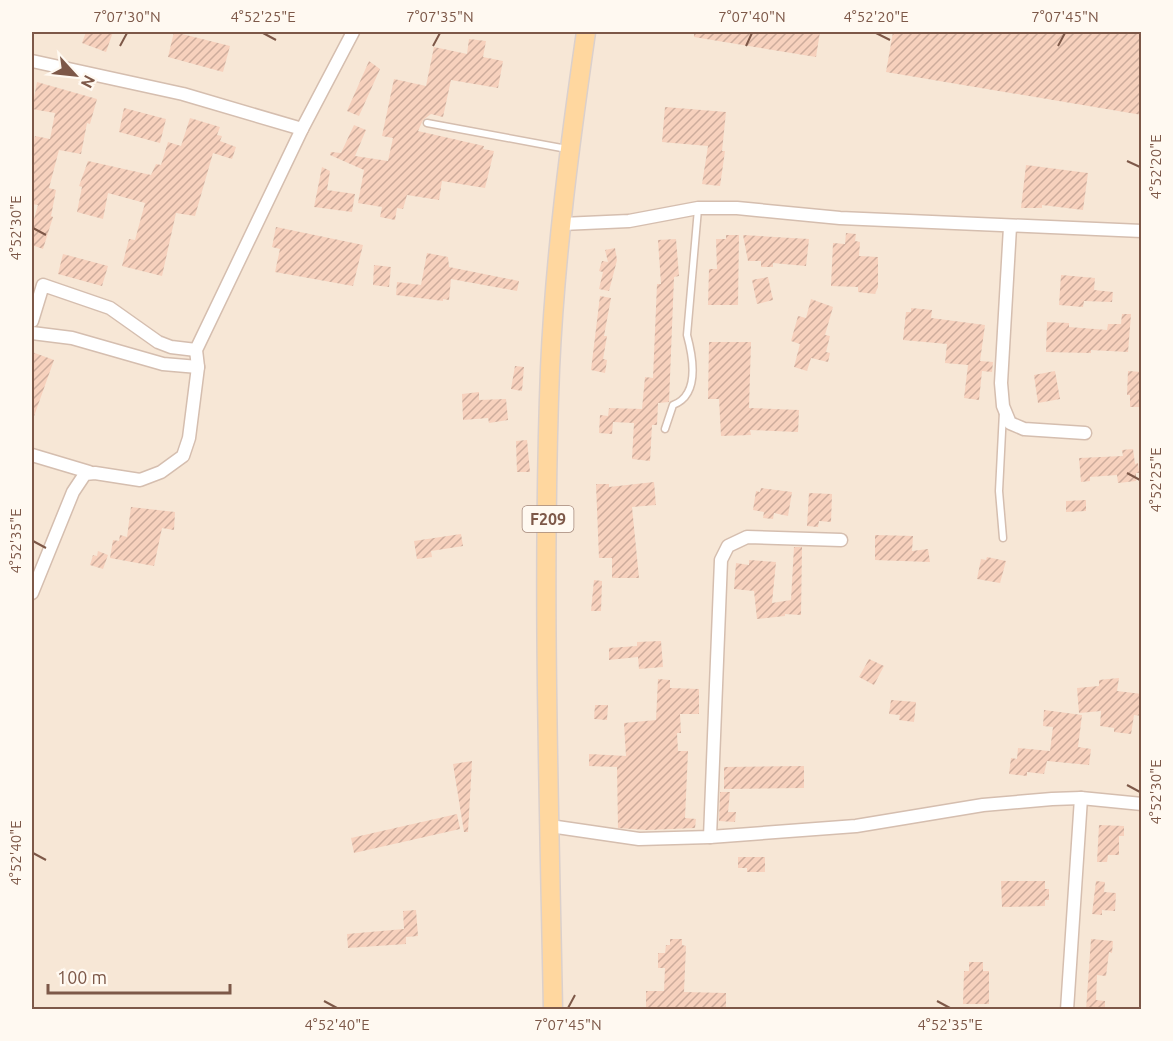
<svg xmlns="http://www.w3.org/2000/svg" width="1173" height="1041" font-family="Ubuntu,sans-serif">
	<defs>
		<pattern id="building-hatch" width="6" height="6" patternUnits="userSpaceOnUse" patternTransform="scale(1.5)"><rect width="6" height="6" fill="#f7d1bd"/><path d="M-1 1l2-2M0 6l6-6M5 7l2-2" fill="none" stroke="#cdac9c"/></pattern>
	</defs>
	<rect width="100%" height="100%" fill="#fef5e9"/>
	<!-- residential -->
	<rect fill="#f7e7d6" x="32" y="32" width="1109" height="977"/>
	<!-- building -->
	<g fill="url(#building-hatch)">
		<path d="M 86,32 L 113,32 L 106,52 L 82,43 Z"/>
		<path d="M 174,32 L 230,46 L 223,72 L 168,57 Z"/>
		<path d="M 694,32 L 820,32 L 816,57 L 694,37 Z"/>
		<path d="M 893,32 L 1142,32 L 1142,115 L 886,72 Z"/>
		<path d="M 469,39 L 486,41 L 483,57 L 503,61 L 498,88 L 451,80 L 443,117 L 431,114 L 423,120 L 418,131 L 484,146 L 483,149 L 494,151 L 485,188 L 442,181 L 439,200 L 407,195 L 403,209 L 397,208 L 395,220 L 380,217 L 382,207 L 358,203 L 364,170 L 330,155 L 331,152 L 341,153 L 354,125 L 366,130 L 355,156 L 388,161 L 393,138 L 382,136 L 394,79 L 426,86 L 434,47 L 467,54 Z"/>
		<path d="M 369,61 L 380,69 L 359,116 L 347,111 Z"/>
		<path d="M 37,82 L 97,99 L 90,124 L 87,123 L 81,154 L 59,150 L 49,188 L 56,190 L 51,216 L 53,217 L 43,249 L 32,245 L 32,226 L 38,205 L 32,204 L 32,153 L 35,136 L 50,139 L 55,113 L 32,109 Z"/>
		<path d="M 665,107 L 726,112 L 722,151 L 725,151 L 720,186 L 702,184 L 708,146 L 662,142 Z"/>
		<path d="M 124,108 L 166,119 L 160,143 L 119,132 Z"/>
		<path d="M 190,118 L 220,127 L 217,135 L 222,136 L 220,141 L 236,147 L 232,159 L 213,153 L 195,216 L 176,213 L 162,276 L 122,266 L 129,239 L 135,240 L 145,203 L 108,193 L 103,219 L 77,212 L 82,187 L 79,186 L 88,161 L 151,175 L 156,164 L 161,165 L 168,142 L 181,146 Z"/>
		<path d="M 1026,165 L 1088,173 L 1083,210 L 1042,205 L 1042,208 L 1021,208 Z"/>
		<path d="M 322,167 L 330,171 L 327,190 L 355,194 L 352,212 L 314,207 Z"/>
		<path d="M 276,227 L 363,245 L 353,286 L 275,272 L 280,249 L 272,247 Z"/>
		<path d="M 846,233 L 856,234 L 855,241 L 860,242 L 859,256 L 878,257 L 878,287 L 875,294 L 858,292 L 858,287 L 831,286 L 833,243 L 845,244 Z"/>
		<path d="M 726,235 L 739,235 L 738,305 L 708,305 L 709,269 L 717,269 L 716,239 L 726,239 Z"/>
		<path d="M 743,235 L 809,239 L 806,266 L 773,263 L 773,267 L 761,267 L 761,261 L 748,261 Z"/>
		<path d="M 676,239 L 679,276 L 674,277 L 669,402 L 658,403 L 657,425 L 652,425 L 650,461 L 632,459 L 634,423 L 613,422 L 612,434 L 599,433 L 600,415 L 608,416 L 609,408 L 642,409 L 645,377 L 653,378 L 657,284 L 661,284 L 658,240 Z"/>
		<path d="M 615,248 L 617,260 L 609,291 L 599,289 L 603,272 L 599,271 L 602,261 L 608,262 L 605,250 Z"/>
		<path d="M 427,253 L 448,257 L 449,267 L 519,281 L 517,291 L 451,279 L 449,300 L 443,299 L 443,301 L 396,295 L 397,282 L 421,285 Z"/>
		<path d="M 63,254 L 108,266 L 102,286 L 58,274 Z"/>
		<path d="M 374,265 L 391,267 L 389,287 L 373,285 Z"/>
		<path d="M 1061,275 L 1095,278 L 1094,290 L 1113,292 L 1112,302 L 1084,301 L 1083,307 L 1059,305 Z"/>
		<path d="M 768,277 L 773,300 L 757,304 L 752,280 Z"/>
		<path d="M 600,296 L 611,298 L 604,336 L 607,336 L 603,359 L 607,360 L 605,373 L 591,370 Z"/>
		<path d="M 811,299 L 833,307 L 825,335 L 830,336 L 826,352 L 830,353 L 828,362 L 811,358 L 807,371 L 794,367 L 800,344 L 791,341 L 798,316 L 806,318 Z"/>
		<path d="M 911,308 L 932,310 L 931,318 L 985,325 L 980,361 L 993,362 L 992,372 L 982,371 L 979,400 L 964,398 L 968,365 L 945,363 L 947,344 L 903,340 L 906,312 L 911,312 Z"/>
		<path d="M 1122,314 L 1131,314 L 1128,352 L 1091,350 L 1091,353 L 1046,352 L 1047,322 L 1069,323 L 1069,327 L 1107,330 L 1108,324 L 1121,324 Z"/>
		<path d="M 709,342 L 751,342 L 749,408 L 799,410 L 798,432 L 750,430 L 751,435 L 721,436 L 719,399 L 708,399 Z"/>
		<path d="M 32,352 L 54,360 L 33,419 L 32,419 Z"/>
		<path d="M 515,366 L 524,367 L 522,391 L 511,389 Z"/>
		<path d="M 1055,371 L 1060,399 L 1038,403 L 1034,375 Z"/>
		<path d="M 1128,371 L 1142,372 L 1142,407 L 1130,407 L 1130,395 L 1127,395 Z"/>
		<path d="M 479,392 L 479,400 L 506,399 L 508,420 L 489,423 L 488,418 L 463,420 L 462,394 Z"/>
		<path d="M 527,440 L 530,472 L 517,472 L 516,441 Z"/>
		<path d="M 1133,449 L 1135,464 L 1138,463 L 1139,473 L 1136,473 L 1136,481 L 1118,483 L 1117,475 L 1090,477 L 1090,481 L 1081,482 L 1079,458 L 1123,456 L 1122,450 Z"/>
		<path d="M 654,482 L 656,505 L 632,507 L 639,578 L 612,578 L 612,558 L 599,558 L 596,484 L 609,484 L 609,487 Z"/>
		<path d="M 761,488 L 792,492 L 788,516 L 774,513 L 773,519 L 763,518 L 764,512 L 753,510 L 756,491 L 760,492 Z"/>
		<path d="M 809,493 L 832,494 L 831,522 L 819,521 L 818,527 L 807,526 Z"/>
		<path d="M 1086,500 L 1086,511 L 1066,512 L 1066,501 Z"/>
		<path d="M 131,507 L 175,512 L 174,530 L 162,528 L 154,566 L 110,558 L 113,540 L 119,541 L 120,535 L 127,537 Z"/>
		<path d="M 461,534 L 463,546 L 431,551 L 432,557 L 417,559 L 414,541 Z"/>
		<path d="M 875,535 L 913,536 L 912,551 L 928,549 L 930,562 L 875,560 Z"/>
		<path d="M 794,547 L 802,547 L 801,615 L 785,614 L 785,616 L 757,619 L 754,591 L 734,589 L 736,563 L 749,565 L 749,560 L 776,562 L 772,603 L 791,600 Z"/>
		<path d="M 98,551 L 108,555 L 103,569 L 90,565 L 93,555 L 97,556 Z"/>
		<path d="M 987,557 L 1006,561 L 1000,583 L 977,579 L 981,559 L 986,560 Z"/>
		<path d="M 594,580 L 602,581 L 601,611 L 591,611 Z"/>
		<path d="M 661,641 L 663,667 L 639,669 L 638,657 L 609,660 L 609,648 L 637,646 L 637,642 Z"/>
		<path d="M 869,659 L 884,666 L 874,685 L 859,677 Z"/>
		<path d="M 1119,678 L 1117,691 L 1142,694 L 1142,716 L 1134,715 L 1131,734 L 1114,732 L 1114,728 L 1100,726 L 1101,711 L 1079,713 L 1077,688 L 1099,686 L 1099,680 Z"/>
		<path d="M 658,679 L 670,680 L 670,688 L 699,689 L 699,714 L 680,714 L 681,733 L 677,733 L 678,751 L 688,751 L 685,818 L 696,819 L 695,828 L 647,830 L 618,828 L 617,767 L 589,766 L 589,754 L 626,756 L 624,723 L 656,720 Z"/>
		<path d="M 891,700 L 916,702 L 914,722 L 899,720 L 900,715 L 889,714 Z"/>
		<path d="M 595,705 L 608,705 L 607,720 L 594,719 Z"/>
		<path d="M 1044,710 L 1082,715 L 1078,747 L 1091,749 L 1089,765 L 1047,761 L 1044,774 L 1027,772 L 1027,776 L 1009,774 L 1011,758 L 1017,759 L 1018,748 L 1050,751 L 1053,727 L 1043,726 Z"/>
		<path d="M 472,761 L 468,832 L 464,832 L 453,764 Z"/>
		<path d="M 804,766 L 804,788 L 724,789 L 724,767 Z"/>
		<path d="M 720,792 L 730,792 L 728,812 L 736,812 L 735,822 L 719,821 Z"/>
		<path d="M 457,814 L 460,829 L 354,853 L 351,838 Z"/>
		<path d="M 1099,825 L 1124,826 L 1124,836 L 1119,836 L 1119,855 L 1108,855 L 1107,862 L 1097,862 Z"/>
		<path d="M 738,857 L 765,857 L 765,872 L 747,872 L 747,868 L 738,868 Z"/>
		<path d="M 1001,881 L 1045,881 L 1045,889 L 1049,889 L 1049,900 L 1045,900 L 1045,906 L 1002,907 Z"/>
		<path d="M 1096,881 L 1105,882 L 1104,892 L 1116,893 L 1115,911 L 1102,910 L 1102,915 L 1092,914 Z"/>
		<path d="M 416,910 L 418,936 L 406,937 L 406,944 L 348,948 L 347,934 L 404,929 L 403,911 Z"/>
		<path d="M 670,939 L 682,939 L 682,945 L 686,946 L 684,992 L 726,993 L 726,1010 L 646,1010 L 646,991 L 664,991 L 665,968 L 658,968 L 658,953 L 665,953 L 666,945 L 670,945 Z"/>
		<path d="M 1091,939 L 1113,941 L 1112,953 L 1109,952 L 1106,976 L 1097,975 L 1096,1000 L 1105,1001 L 1105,1010 L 1086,1010 Z"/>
		<path d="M 969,962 L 983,962 L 983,971 L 989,971 L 989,1004 L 963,1004 L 964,971 L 969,971 Z"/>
	</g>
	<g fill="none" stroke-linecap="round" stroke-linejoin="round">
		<defs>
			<g id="lane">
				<path d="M 427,123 L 567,149"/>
				<path d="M 1003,412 L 999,491 L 1003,538"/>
				<path d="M 665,429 L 673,405 C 700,395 693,357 687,335 L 698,209"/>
			</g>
			<g id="street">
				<path d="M 32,61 L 183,94 L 302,129"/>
				<path d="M 562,224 L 629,221 L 698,208 L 737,208 L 840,218 L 1142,231"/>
				<path d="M 1010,227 L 1001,383 L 1003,406 L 1010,423 L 1024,429 L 1085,433"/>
				<path d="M 32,321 L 43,285 L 110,308 L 158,342 L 171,347 L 196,350"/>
				<path d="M 32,333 L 72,338 L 163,364 L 198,367"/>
				<path d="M 32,455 L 89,472"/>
				<path d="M 32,593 L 73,492 L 85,474 L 95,473 L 140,480 L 161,472 L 183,456 L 189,438 L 198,367 L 196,350 L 302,129 L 353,32"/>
				<path d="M 550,826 L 639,839 L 710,837 L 856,826 L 983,805 L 1052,799 L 1081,798 L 1142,804"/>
				<path d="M 710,837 L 721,560 L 728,546 L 747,537 L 841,540"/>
				<path d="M 1067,1010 L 1081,798"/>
			</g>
			<path id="primary" d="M 553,1010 C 549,796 542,583 550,369 C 555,256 570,143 586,32"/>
		</defs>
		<!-- lane casing -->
		<use href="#lane" stroke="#d5beaf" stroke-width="9"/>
		<!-- street casing -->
		<use href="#street" stroke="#d5beaf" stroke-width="15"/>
		<!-- primary casing -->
		<use href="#primary" stroke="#dbd0cc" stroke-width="21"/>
		<!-- lane -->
		<use href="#lane" stroke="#fff" stroke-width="6"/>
		<!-- street -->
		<use href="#street" stroke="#fff" stroke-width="12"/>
		<!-- primary -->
		<use href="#primary" stroke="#ffd79f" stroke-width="18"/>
	</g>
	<!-- ticks -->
	<path fill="none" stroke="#7d5848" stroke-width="2" d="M 263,33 L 276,40M 876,33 L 890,40M 120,46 L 127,33M 433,46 L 440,33M 746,46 L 752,33M 1058,46 L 1065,33M 1127,161 L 1140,167M 33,228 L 46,235M 1127,473 L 1140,480M 33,541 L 46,548M 1127,785 L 1140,792M 33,853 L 46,860M 324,1001 L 337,1008M 937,1001 L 950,1008M 568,1008 L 575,995"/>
	<g text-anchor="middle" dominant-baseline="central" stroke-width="6" stroke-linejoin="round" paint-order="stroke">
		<!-- shield labels -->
		<rect fill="#fff9f1" stroke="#a4887b" stroke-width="1.5" x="522.5" y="506" width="51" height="26" rx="4.5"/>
		<g font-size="16" font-weight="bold" fill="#7d5848">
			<text x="548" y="519">F209</text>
		</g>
	</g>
	<!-- border -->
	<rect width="1173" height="1041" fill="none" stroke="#fff9f1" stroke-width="66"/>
	<!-- north arrow -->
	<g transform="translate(75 75) rotate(117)" stroke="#fff9f1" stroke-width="4.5" paint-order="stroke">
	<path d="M0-4.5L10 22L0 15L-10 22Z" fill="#7d5848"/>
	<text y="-9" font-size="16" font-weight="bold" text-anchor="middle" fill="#7d5848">N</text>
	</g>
	<!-- scale -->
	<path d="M48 984v9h182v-9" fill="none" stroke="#7d5848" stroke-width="3"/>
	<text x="57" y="984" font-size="18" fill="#7d5848" stroke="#fff9f1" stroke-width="4.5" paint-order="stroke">100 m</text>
	<rect x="33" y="33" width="1107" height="975" fill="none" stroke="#7d5848" stroke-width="2"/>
	<g font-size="15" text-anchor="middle" fill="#7d5848">
		<text x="127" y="22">7°07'30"N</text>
		<text x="263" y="22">4°52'25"E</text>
		<text x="440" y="22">7°07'35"N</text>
		<text x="752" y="22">7°07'40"N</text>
		<text x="876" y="22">4°52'20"E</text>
		<text x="1065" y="22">7°07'45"N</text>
		<text transform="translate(1156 167) rotate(-90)" y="5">4°52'20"E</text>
		<text transform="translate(16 228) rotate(-90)" y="5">4°52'30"E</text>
		<text transform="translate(1156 480) rotate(-90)" y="5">4°52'25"E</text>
		<text transform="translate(16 541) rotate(-90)" y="5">4°52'35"E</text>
		<text transform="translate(1156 792) rotate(-90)" y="5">4°52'30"E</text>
		<text transform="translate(16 853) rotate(-90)" y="5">4°52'40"E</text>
		<text x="337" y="1030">4°52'40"E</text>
		<text x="568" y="1030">7°07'45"N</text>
		<text x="950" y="1030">4°52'35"E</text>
	</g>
</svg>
